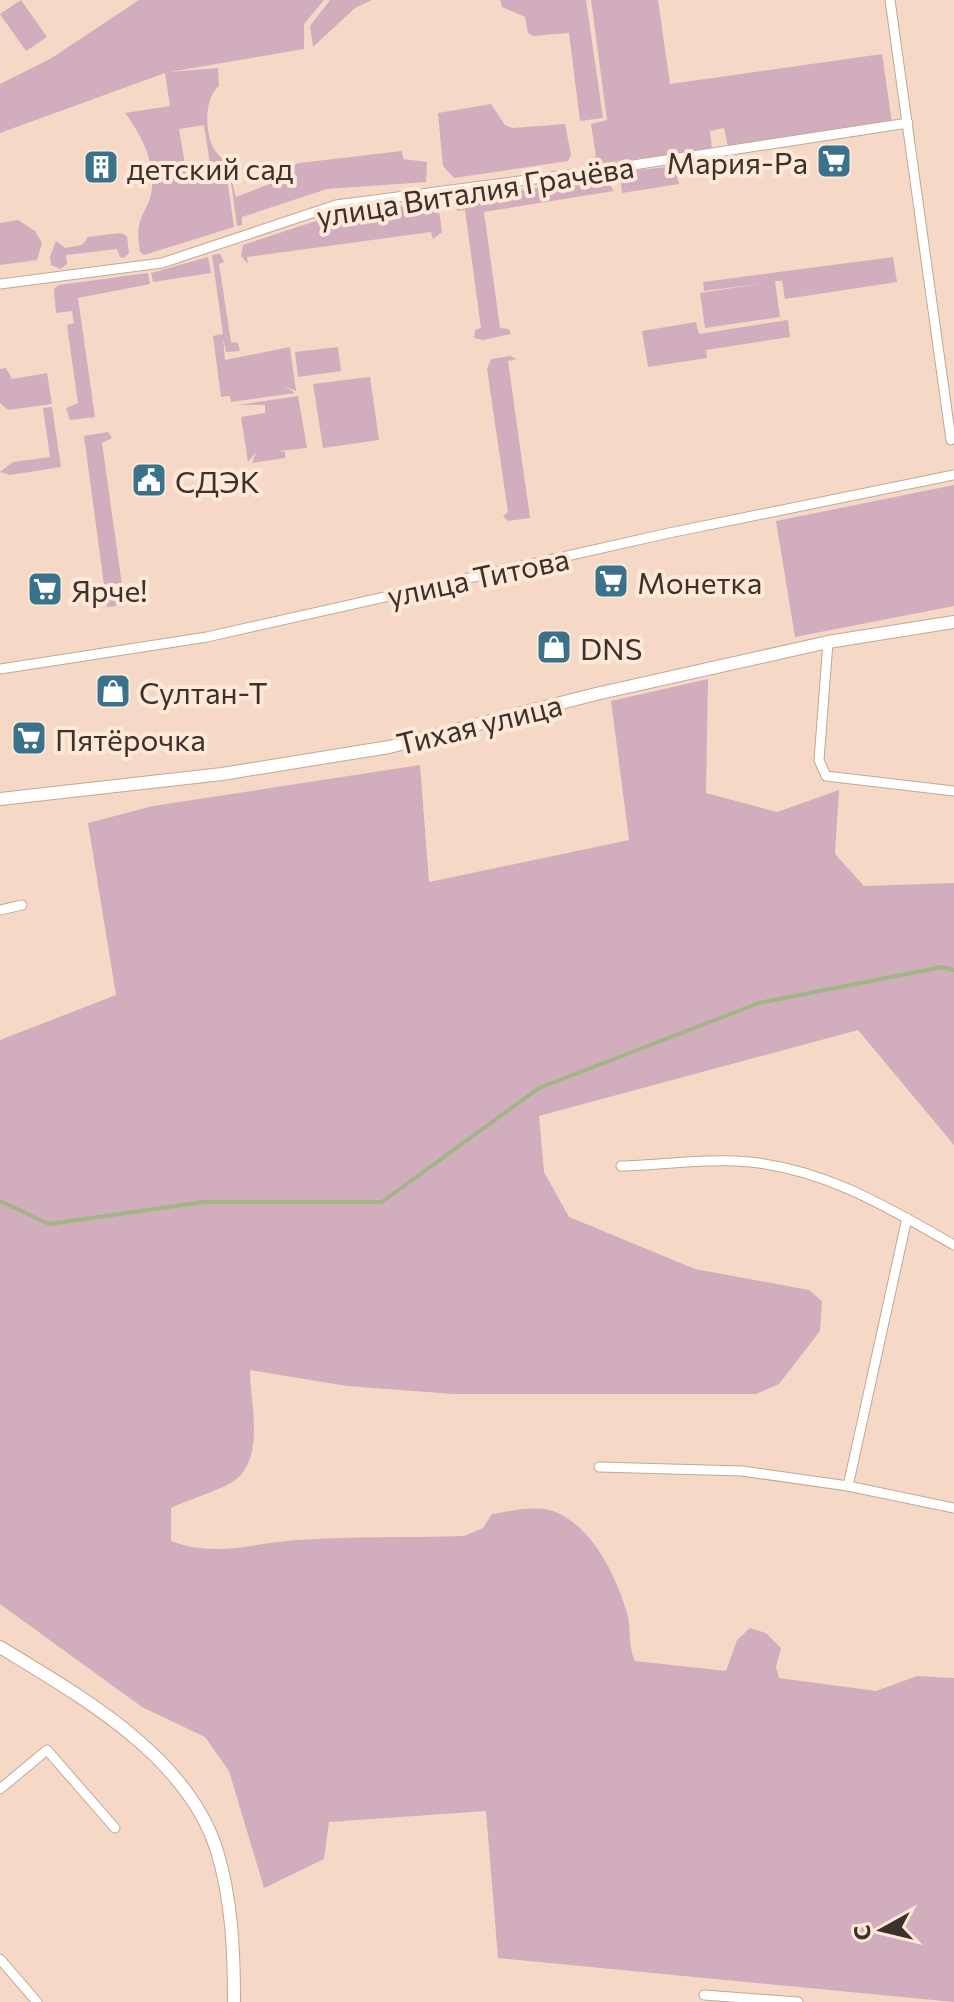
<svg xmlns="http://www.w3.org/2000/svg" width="954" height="2002" font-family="Commissioner,sans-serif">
	<rect width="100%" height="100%" fill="#f5d9c6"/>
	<!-- green -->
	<g fill="#d2adbe">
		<path d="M 21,0 L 47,37 L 26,51 L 0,14 Z"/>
		<path d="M 139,0 L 324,0 L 304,24 L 304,49 L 169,72 L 218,68 L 219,86 C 204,98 205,130 213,147 C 217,156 224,157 226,168 L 211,170 L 204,125 L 179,129 L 187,177 L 226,171 L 234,227 L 144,255 L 140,252 C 133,212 150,214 152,187 C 154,158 141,135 125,113 L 170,106 L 165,73 L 0,133 L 0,84 L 50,59 Z"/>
		<path d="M 330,0 L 372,0 L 355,8 L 313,47 L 310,26 Z"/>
		<path d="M 500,0 L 586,0 L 603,118 L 580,121 L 569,33 L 533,36 L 528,33 L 525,17 L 502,7 Z"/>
		<path d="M 591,0 L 658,0 L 670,84 L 882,54 L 892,123 L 728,148 L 724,128 L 710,131 L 712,149 L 590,165 L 596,156 L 591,124 L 607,120 Z"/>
		<path d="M 491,104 L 505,125 L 513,128 L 565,124 L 571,155 L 568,161 L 454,178 L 443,166 L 438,113 Z"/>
		<path d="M 402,151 L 403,159 L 427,162 L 426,182 L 327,189 L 242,217 L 242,225 L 237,226 L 230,174 L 236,197 L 280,180 L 279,170 L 299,163 Z"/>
		<path d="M 667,167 L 675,169 L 679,184 L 622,193 L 620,172 Z"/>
		<path d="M 605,177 L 614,191 L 484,212 L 500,328 L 509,329 L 511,334 L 483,340 L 474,338 L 475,330 L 481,328 L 465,210 L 457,211 L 458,200 Z"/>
		<path d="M 433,202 L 439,210 L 442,232 L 433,239 L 431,232 L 247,257 L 248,264 L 241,256 L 243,245 L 334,215 Z"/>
		<path d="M 18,220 L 35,231 L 42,243 L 37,260 L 0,265 L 0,223 Z"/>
		<path d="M 120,233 L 127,236 L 129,253 L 124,258 L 120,257 L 117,249 L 66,255 L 67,264 L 60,269 L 51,265 L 50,257 L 56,241 L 65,248 L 82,245 L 88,237 Z"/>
		<path d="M 220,254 L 224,262 L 219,264 L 231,342 L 238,343 L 240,351 L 226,352 L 223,337 L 225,360 L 290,347 L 296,391 L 284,386 L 295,393 L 231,402 L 230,396 L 221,397 L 213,336 L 223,334 L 212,255 Z"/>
		<path d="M 208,257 L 211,273 L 153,282 L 151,273 Z"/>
		<path d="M 893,257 L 897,282 L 785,299 L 782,281 L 775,281 L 780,317 L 705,328 L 700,293 L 758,284 L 704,291 L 703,282 Z"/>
		<path d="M 148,273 L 150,284 L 78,298 L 95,417 L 70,420 L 66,408 L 78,403 L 67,325 L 74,323 L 72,311 L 56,313 L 54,289 L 59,285 Z"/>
		<path d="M 788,320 L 790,337 L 706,350 L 707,358 L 648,367 L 642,331 L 696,322 L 699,334 Z"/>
		<path d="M 338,347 L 341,371 L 298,377 L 295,352 Z"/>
		<path d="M 510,356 L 517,359 L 508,361 L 530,518 L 508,521 L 503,516 L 508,512 L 487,369 L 491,359 Z"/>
		<path d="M 6,368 L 12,379 L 47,373 L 52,404 L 8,410 L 0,403 L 0,369 Z"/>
		<path d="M 370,377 L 379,440 L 323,448 L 313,384 Z"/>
		<path d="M 298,396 L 307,448 L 280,451 L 285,452 L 285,458 L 252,463 L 256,452 L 248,462 L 241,417 L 265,413 L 265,405 L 238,405 Z"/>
		<path d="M 52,407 L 61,467 L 10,475 L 0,472 L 13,462 L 50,457 L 43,408 Z"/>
		<path d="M 108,432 L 112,438 L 102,443 L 123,592 L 130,593 L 132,600 L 125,605 L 107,607 L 84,436 Z"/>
		<path d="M 954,485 L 954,606 L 795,637 L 776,521 Z"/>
		<path d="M 708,679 L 706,793 L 777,812 L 839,790 L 835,854 L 864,886 L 954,883 L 954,1145 L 858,1030 L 539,1116 L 544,1172 L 569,1217 L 695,1269 L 809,1290 L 822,1301 L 820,1331 L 779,1384 L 756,1394 L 454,1394 L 347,1386 L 250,1370 C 250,1402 264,1449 240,1476 C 229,1488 187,1500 171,1508 L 171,1541 C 215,1558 253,1543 297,1540 C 353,1536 408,1538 464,1536 L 483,1528 L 492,1514 C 510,1511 536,1505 553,1511 C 593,1526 616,1576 627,1613 C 632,1630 627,1644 635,1661 L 726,1671 L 737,1640 L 750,1628 L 766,1633 L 781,1648 L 776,1667 L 779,1678 L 876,1691 L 917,1676 L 954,1678 L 954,2002 L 498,1958 L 486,1811 L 329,1822 L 324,1859 L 264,1888 L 229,1771 L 205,1737 L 142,1707 L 0,1604 L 0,1040 L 116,995 L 88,823 L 153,806 L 420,765 L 429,882 L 629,840 L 611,701 Z"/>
	</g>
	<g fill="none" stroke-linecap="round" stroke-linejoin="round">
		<!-- stream -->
		<path stroke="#a1b587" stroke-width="4" d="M 0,1201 L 49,1224 L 204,1202 L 382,1202 L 539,1088 L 759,1003 L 942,967 L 954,970"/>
		<defs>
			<g id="minor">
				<path d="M 890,0 L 951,440"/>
				<path d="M 0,284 L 162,263 L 336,205 L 581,173 L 908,123"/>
				<path d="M 828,642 L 819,760 L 826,776 L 954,791"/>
				<path d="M 0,669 L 207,637 L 669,533 L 954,475"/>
				<path d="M 0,910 L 22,905"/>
				<path d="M 621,1166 C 663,1165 708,1158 750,1162 C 827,1170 889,1208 954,1245"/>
				<path d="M 599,1467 L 742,1471 L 848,1486 L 954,1508"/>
				<path d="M 848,1486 L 907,1218"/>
				<path d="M 0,1789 L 47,1750 L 115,1828"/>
				<path d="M 0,1959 L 37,2002"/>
				<path d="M 704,1995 L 798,2002"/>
			</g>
			<g id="tertiary">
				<path d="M 0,799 L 222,774 L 389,747 L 596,694 L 828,642 L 954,622"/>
				<path d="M 0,1647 C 80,1696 187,1755 217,1851 C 232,1900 234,1952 234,2002"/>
			</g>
		</defs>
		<!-- minor casing -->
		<use href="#minor" stroke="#c2a895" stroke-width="11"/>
		<!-- tertiary casing -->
		<use href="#tertiary" stroke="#c2a895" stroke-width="14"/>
		<!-- minor -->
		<use href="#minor" stroke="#fff" stroke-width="9"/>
		<!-- tertiary -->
		<use href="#tertiary" stroke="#fff" stroke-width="12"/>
	</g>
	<!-- icons -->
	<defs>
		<symbol id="supermarket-square" viewBox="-11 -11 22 22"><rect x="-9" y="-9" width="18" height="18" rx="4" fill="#3a728c" stroke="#fee8d8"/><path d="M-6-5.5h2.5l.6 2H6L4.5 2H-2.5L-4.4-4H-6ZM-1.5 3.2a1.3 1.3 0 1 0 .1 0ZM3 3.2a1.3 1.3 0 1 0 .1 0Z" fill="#fff"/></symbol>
		<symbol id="building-square" viewBox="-11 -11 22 22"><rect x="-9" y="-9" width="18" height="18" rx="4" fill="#3a728c" stroke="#fee8d8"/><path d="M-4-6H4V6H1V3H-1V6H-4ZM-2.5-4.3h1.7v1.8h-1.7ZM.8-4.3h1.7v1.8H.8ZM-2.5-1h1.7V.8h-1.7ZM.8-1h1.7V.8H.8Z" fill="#fff"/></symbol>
		<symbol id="civic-square" viewBox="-11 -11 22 22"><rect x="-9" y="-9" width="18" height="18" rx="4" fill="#3a728c" stroke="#fee8d8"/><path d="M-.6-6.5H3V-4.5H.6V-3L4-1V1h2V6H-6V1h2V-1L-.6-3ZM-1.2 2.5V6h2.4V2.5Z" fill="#fff"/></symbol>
		<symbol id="shop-square" viewBox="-11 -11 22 22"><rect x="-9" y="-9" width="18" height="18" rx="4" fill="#3a728c" stroke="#fee8d8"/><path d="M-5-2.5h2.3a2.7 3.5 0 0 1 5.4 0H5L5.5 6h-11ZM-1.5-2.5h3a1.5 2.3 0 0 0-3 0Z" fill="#fff"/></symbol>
	</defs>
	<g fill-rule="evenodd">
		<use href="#supermarket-square" x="814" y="141" width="40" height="40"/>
		<use href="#building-square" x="81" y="147" width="40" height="40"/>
		<use href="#civic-square" x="129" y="460" width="40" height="40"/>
		<use href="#supermarket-square" x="591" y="561" width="40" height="40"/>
		<use href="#supermarket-square" x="25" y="569" width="40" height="40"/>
		<use href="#shop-square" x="534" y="627" width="40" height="40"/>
		<use href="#shop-square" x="93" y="671" width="40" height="40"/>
		<use href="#supermarket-square" x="9" y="718" width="40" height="40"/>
	</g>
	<g text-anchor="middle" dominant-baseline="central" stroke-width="8" stroke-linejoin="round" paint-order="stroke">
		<!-- poi labels -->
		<g font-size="30" fill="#3d322b" stroke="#fee8d8" text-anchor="start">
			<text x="808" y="161" text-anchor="end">Мария-Ра</text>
			<text x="127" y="167">детский сад</text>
			<text x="175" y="480">СДЭК</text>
			<text x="637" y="581">Монетка</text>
			<text x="71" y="589">Ярче!</text>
			<text x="580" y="647">DNS</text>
			<text x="139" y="691">Султан-Т</text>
			<text x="55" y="738">Пятёрочка</text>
		</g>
		<!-- street labels -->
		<g font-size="30" fill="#3d322b" stroke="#fee8d8">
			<text transform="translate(475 190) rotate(-9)">улица Виталия Грачёва</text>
			<text transform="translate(478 576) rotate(-12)">улица Титова</text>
			<text transform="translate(479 723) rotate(-14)">Тихая улица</text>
		</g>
	</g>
	<!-- north arrow -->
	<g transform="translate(882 1930) rotate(262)" stroke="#fee8d8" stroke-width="6" paint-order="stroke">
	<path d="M0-6L14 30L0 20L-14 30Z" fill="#3d322b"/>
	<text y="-12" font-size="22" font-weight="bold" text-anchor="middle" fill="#3d322b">С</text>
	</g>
</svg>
